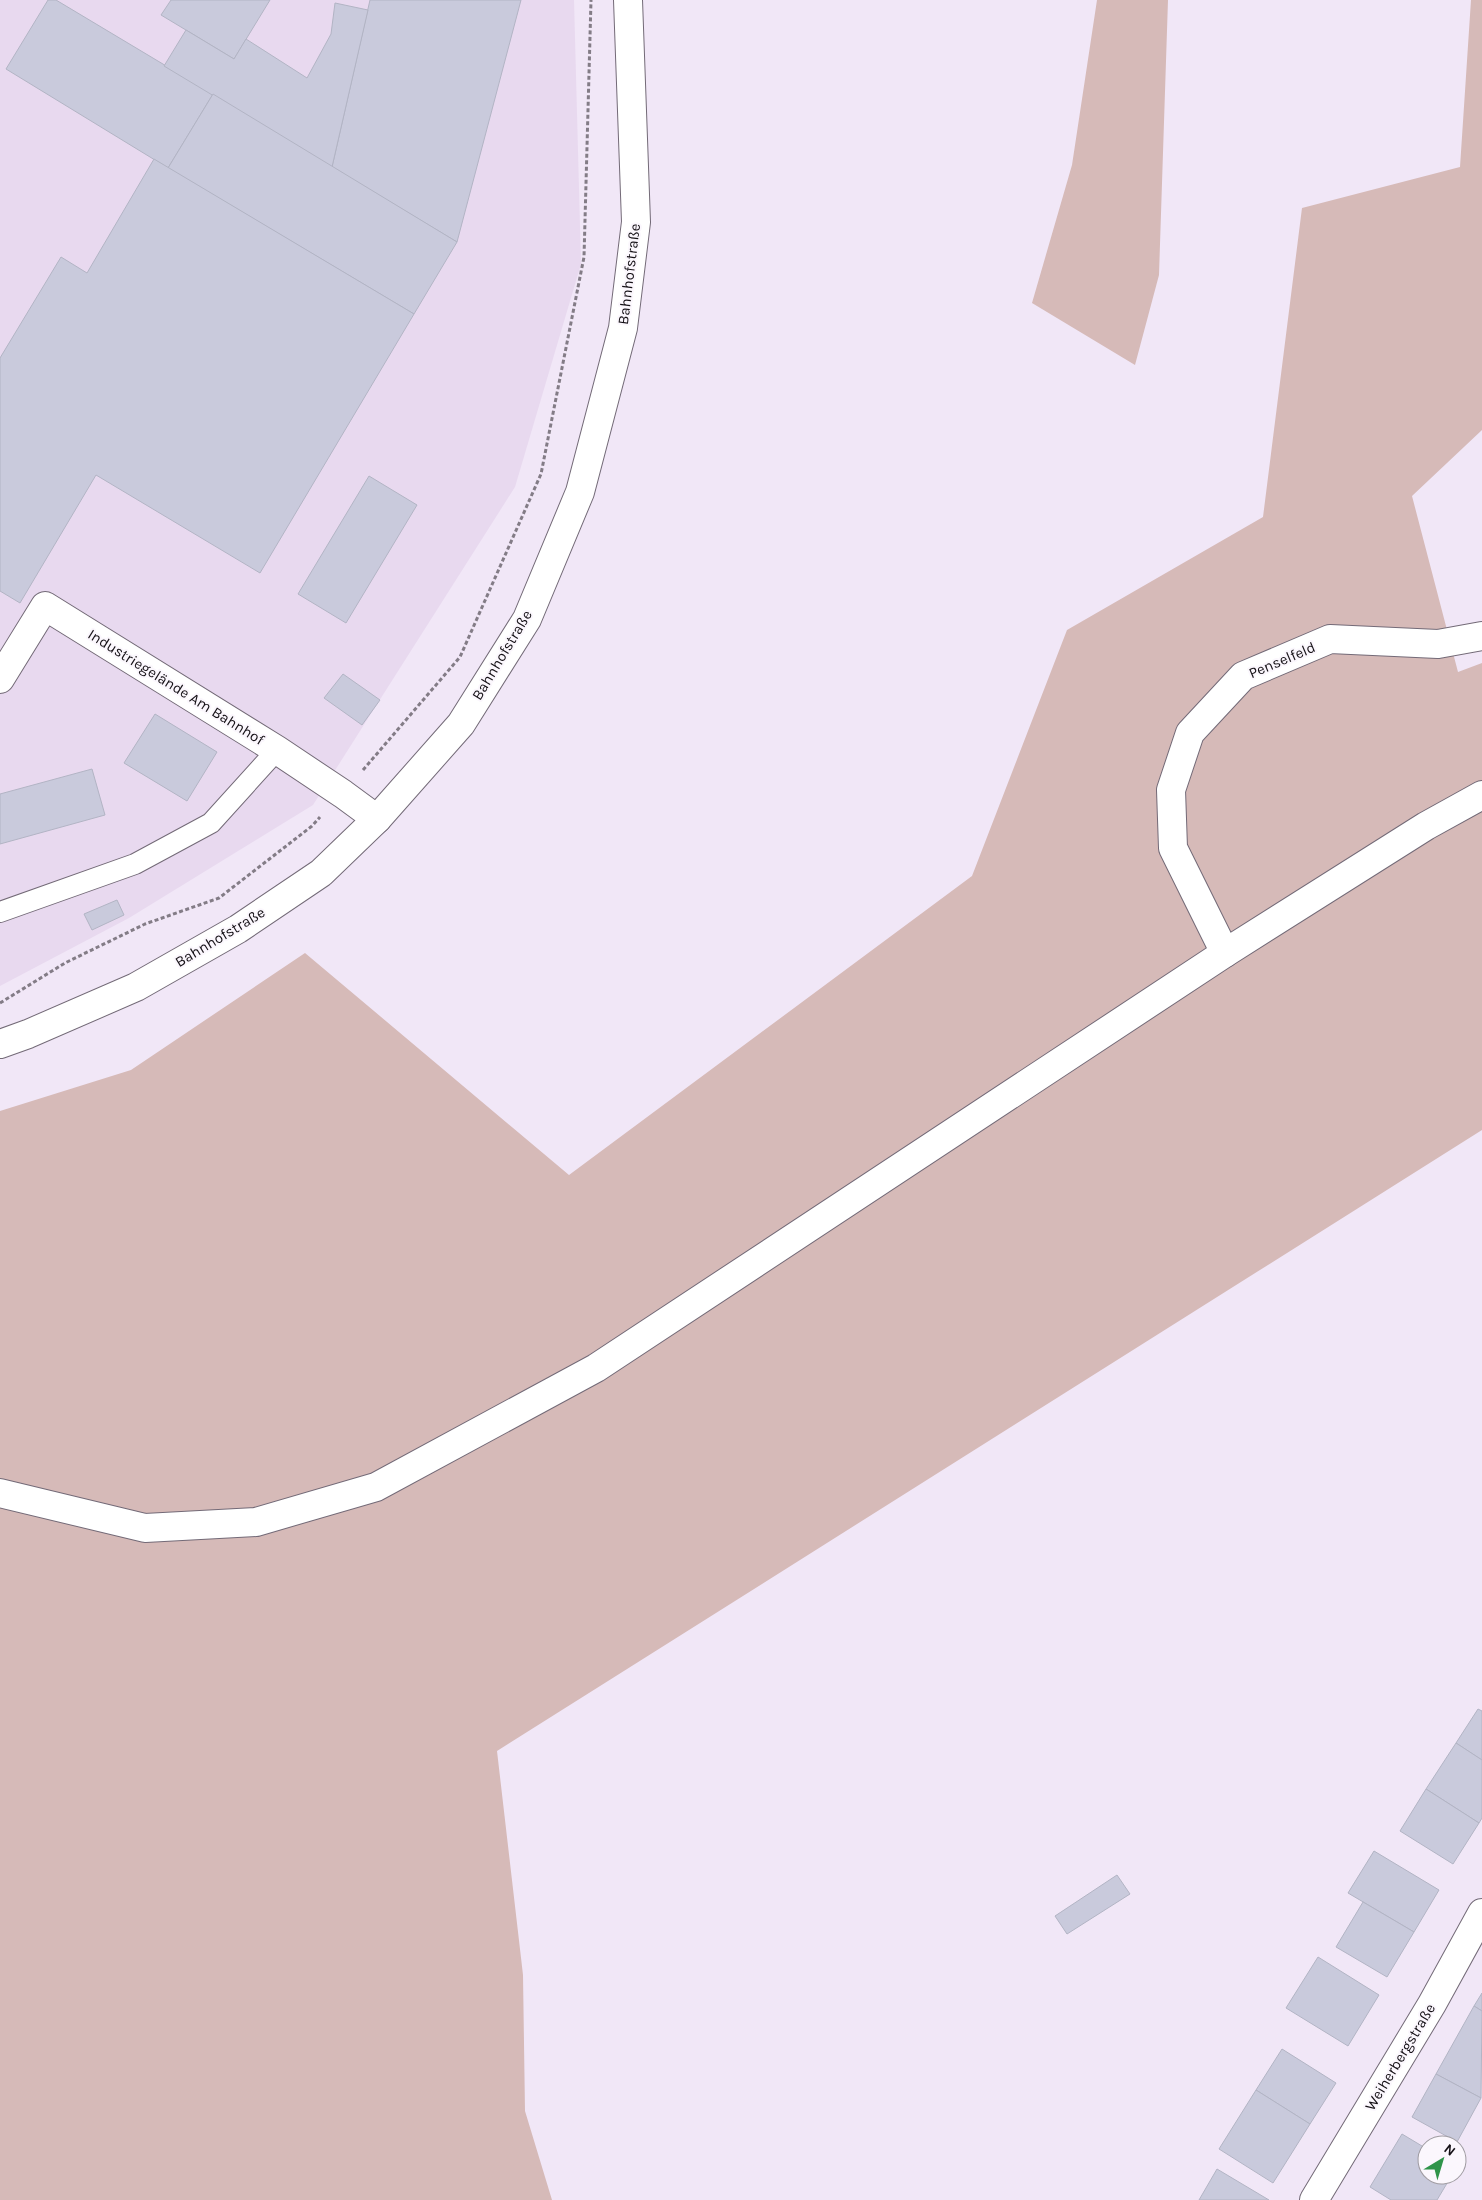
<svg xmlns="http://www.w3.org/2000/svg" width="1482" height="2200" font-family="Karla,sans-serif">
	<rect width="100%" height="100%" fill="#f1e7f7"/>
	<!-- built -->
	<path fill="#e8d9ef" d="M 0,0 L 574,0 L 581,264 L 515,487 L 313,805 L 129,918 L 0,986 Z"/>
	<!-- green -->
	<g fill="#d6bab8">
		<path d="M 1097,0 L 1168,0 L 1159,275 L 1135,365 L 1032,303 L 1072,165 Z"/>
		<path d="M 1471,0 L 1482,0 L 1482,430 L 1412,496 L 1458,672 L 1482,663 L 1482,1130 L 497,1751 L 523,1975 L 525,2111 L 552,2200 L 0,2200 L 0,1111 L 131,1070 L 305,953 L 569,1175 L 972,876 L 1067,630 L 1263,517 L 1302,208 L 1460,167 Z"/>
	</g>
	<!-- building -->
	<g fill="#c9cadc" stroke="#b2b4c4">
		<path d="M 48,0 L 56,0 L 213,94 L 168,168 L 6,69 Z"/>
		<path d="M 171,0 L 270,0 L 234,59 L 161,15 Z"/>
		<path d="M 370,0 L 521,0 L 457,242 L 332,167 Z"/>
		<path d="M 335,3 L 368,10 L 332,167 L 164,66 L 186,30 L 234,59 L 246,39 L 307,78 L 331,34 Z"/>
		<path d="M 213,94 L 457,242 L 414,314 L 168,168 Z"/>
		<path d="M 154,159 L 414,314 L 260,573 L 96,475 L 20,603 L 0,591 L 0,358 L 61,257 L 87,273 Z"/>
		<path d="M 369,476 L 417,505 L 346,623 L 298,594 Z"/>
		<path d="M 343,674 L 380,700 L 362,725 L 324,698 Z"/>
		<path d="M 155,714 L 217,752 L 187,801 L 124,763 Z"/>
		<path d="M 92,769 L 105,815 L 0,844 L 0,794 Z"/>
		<path d="M 117,900 L 124,915 L 92,930 L 84,914 Z"/>
		<path d="M 1478,1709 L 1482,1711 L 1482,1760 L 1456,1743 Z"/>
		<path d="M 1456,1743 L 1482,1760 L 1482,1818 L 1479,1823 L 1426,1789 Z"/>
		<path d="M 1426,1789 L 1479,1823 L 1453,1864 L 1400,1831 Z"/>
		<path d="M 1374,1851 L 1439,1890 L 1414,1932 L 1348,1893 Z"/>
		<path d="M 1117,1875 L 1130,1894 L 1067,1934 L 1055,1916 Z"/>
		<path d="M 1363,1902 L 1414,1932 L 1387,1977 L 1336,1947 Z"/>
		<path d="M 1318,1957 L 1379,1995 L 1348,2046 L 1286,2008 Z"/>
		<path d="M 1482,1993 L 1482,2011 L 1474,2006 Z"/>
		<path d="M 1474,2006 L 1482,2011 L 1481,2098 L 1436,2074 Z"/>
		<path d="M 1282,2049 L 1336,2083 L 1310,2124 L 1256,2090 Z"/>
		<path d="M 1436,2074 L 1481,2098 L 1457,2142 L 1412,2117 Z"/>
		<path d="M 1256,2090 L 1310,2124 L 1273,2183 L 1219,2149 Z"/>
		<path d="M 1402,2134 L 1427,2149 L 1427,2175 L 1452,2175 L 1437,2200 L 1391,2200 L 1370,2187 Z"/>
		<path d="M 1217,2169 L 1269,2200 L 1199,2200 Z"/>
	</g>
	<g fill="none" stroke-linecap="round" stroke-linejoin="round">
		<defs>
			<path id="lane" d="M 0,912 L 135,864 L 211,823 L 277,750"/>
			<g id="street">
				<path d="M 0,679 L 45,606 L 277,750 L 343,794 L 377,819"/>
				<path d="M 1225,953 L 1173,848 L 1171,790 L 1190,733 L 1243,676 L 1330,639 L 1438,644 L 1482,636"/>
				<path d="M 1314,2200 L 1432,2004 L 1482,1913"/>
			</g>
			<g id="secondary">
				<path d="M 0,1044 L 28,1034 L 136,987 L 238,929 L 321,873 L 377,819 L 461,724 L 527,619 L 580,492 L 623,328 L 636,222 L 628,0"/>
				<path d="M 0,1493 L 145,1528 L 256,1522 L 376,1487 L 596,1368 L 1225,953 L 1426,826 L 1482,795"/>
			</g>
		</defs>
		<!-- lane casing -->
		<use href="#lane" stroke="#736a77" stroke-width="22"/>
		<!-- street casing -->
		<use href="#street" stroke="#736a77" stroke-width="30"/>
		<!-- secondary casing -->
		<use href="#secondary" stroke="#736a77" stroke-width="30"/>
		<!-- path -->
		<g stroke="#837c86" stroke-width="3" stroke-dasharray="4 2.5" stroke-linecap="butt">
			<path d="M 363,770 L 460,657 L 541,474 L 584,257 L 591,0"/>
			<path d="M 0,1003 L 65,963 L 145,924 L 219,898 L 312,826 L 320,817"/>
		</g>
		<!-- lane -->
		<use href="#lane" stroke="#fff" stroke-width="20"/>
		<!-- street -->
		<use href="#street" stroke="#fff" stroke-width="28"/>
		<!-- secondary -->
		<use href="#secondary" stroke="#fff" stroke-width="28"/>
	</g>
	<g text-anchor="middle" dominant-baseline="central" stroke-width="4" stroke-linejoin="round" paint-order="stroke">
		<!-- street labels -->
		<g font-size="15" fill="#151116" stroke="#fbf7fd">
			<text transform="translate(629 274) rotate(-83)">Bahnhofstraße</text>
			<text transform="translate(502 655) rotate(-59)">Bahnhofstraße</text>
			<text transform="translate(1282 660) rotate(-23)">Penselfeld</text>
			<text transform="translate(176 687) rotate(32)">Industriegelände Am Bahnhof</text>
			<text transform="translate(220 937) rotate(-31)">Bahnhofstraße</text>
			<text transform="translate(1400 2057) rotate(-59)">Weiherbergstraße</text>
		</g>
	</g>
	<!-- north arrow -->
	<g transform="translate(1442 2160) rotate(38)"><circle r="24" fill="#fbf7fd" stroke="#9f9ba1"/>
	<path d="M0-4L9 19L0 12L-9 19Z" fill="#2f944a"/>
	<text y="-8" font-size="14" font-weight="bold" text-anchor="middle" fill="#151116">N</text>
	</g>
</svg>
